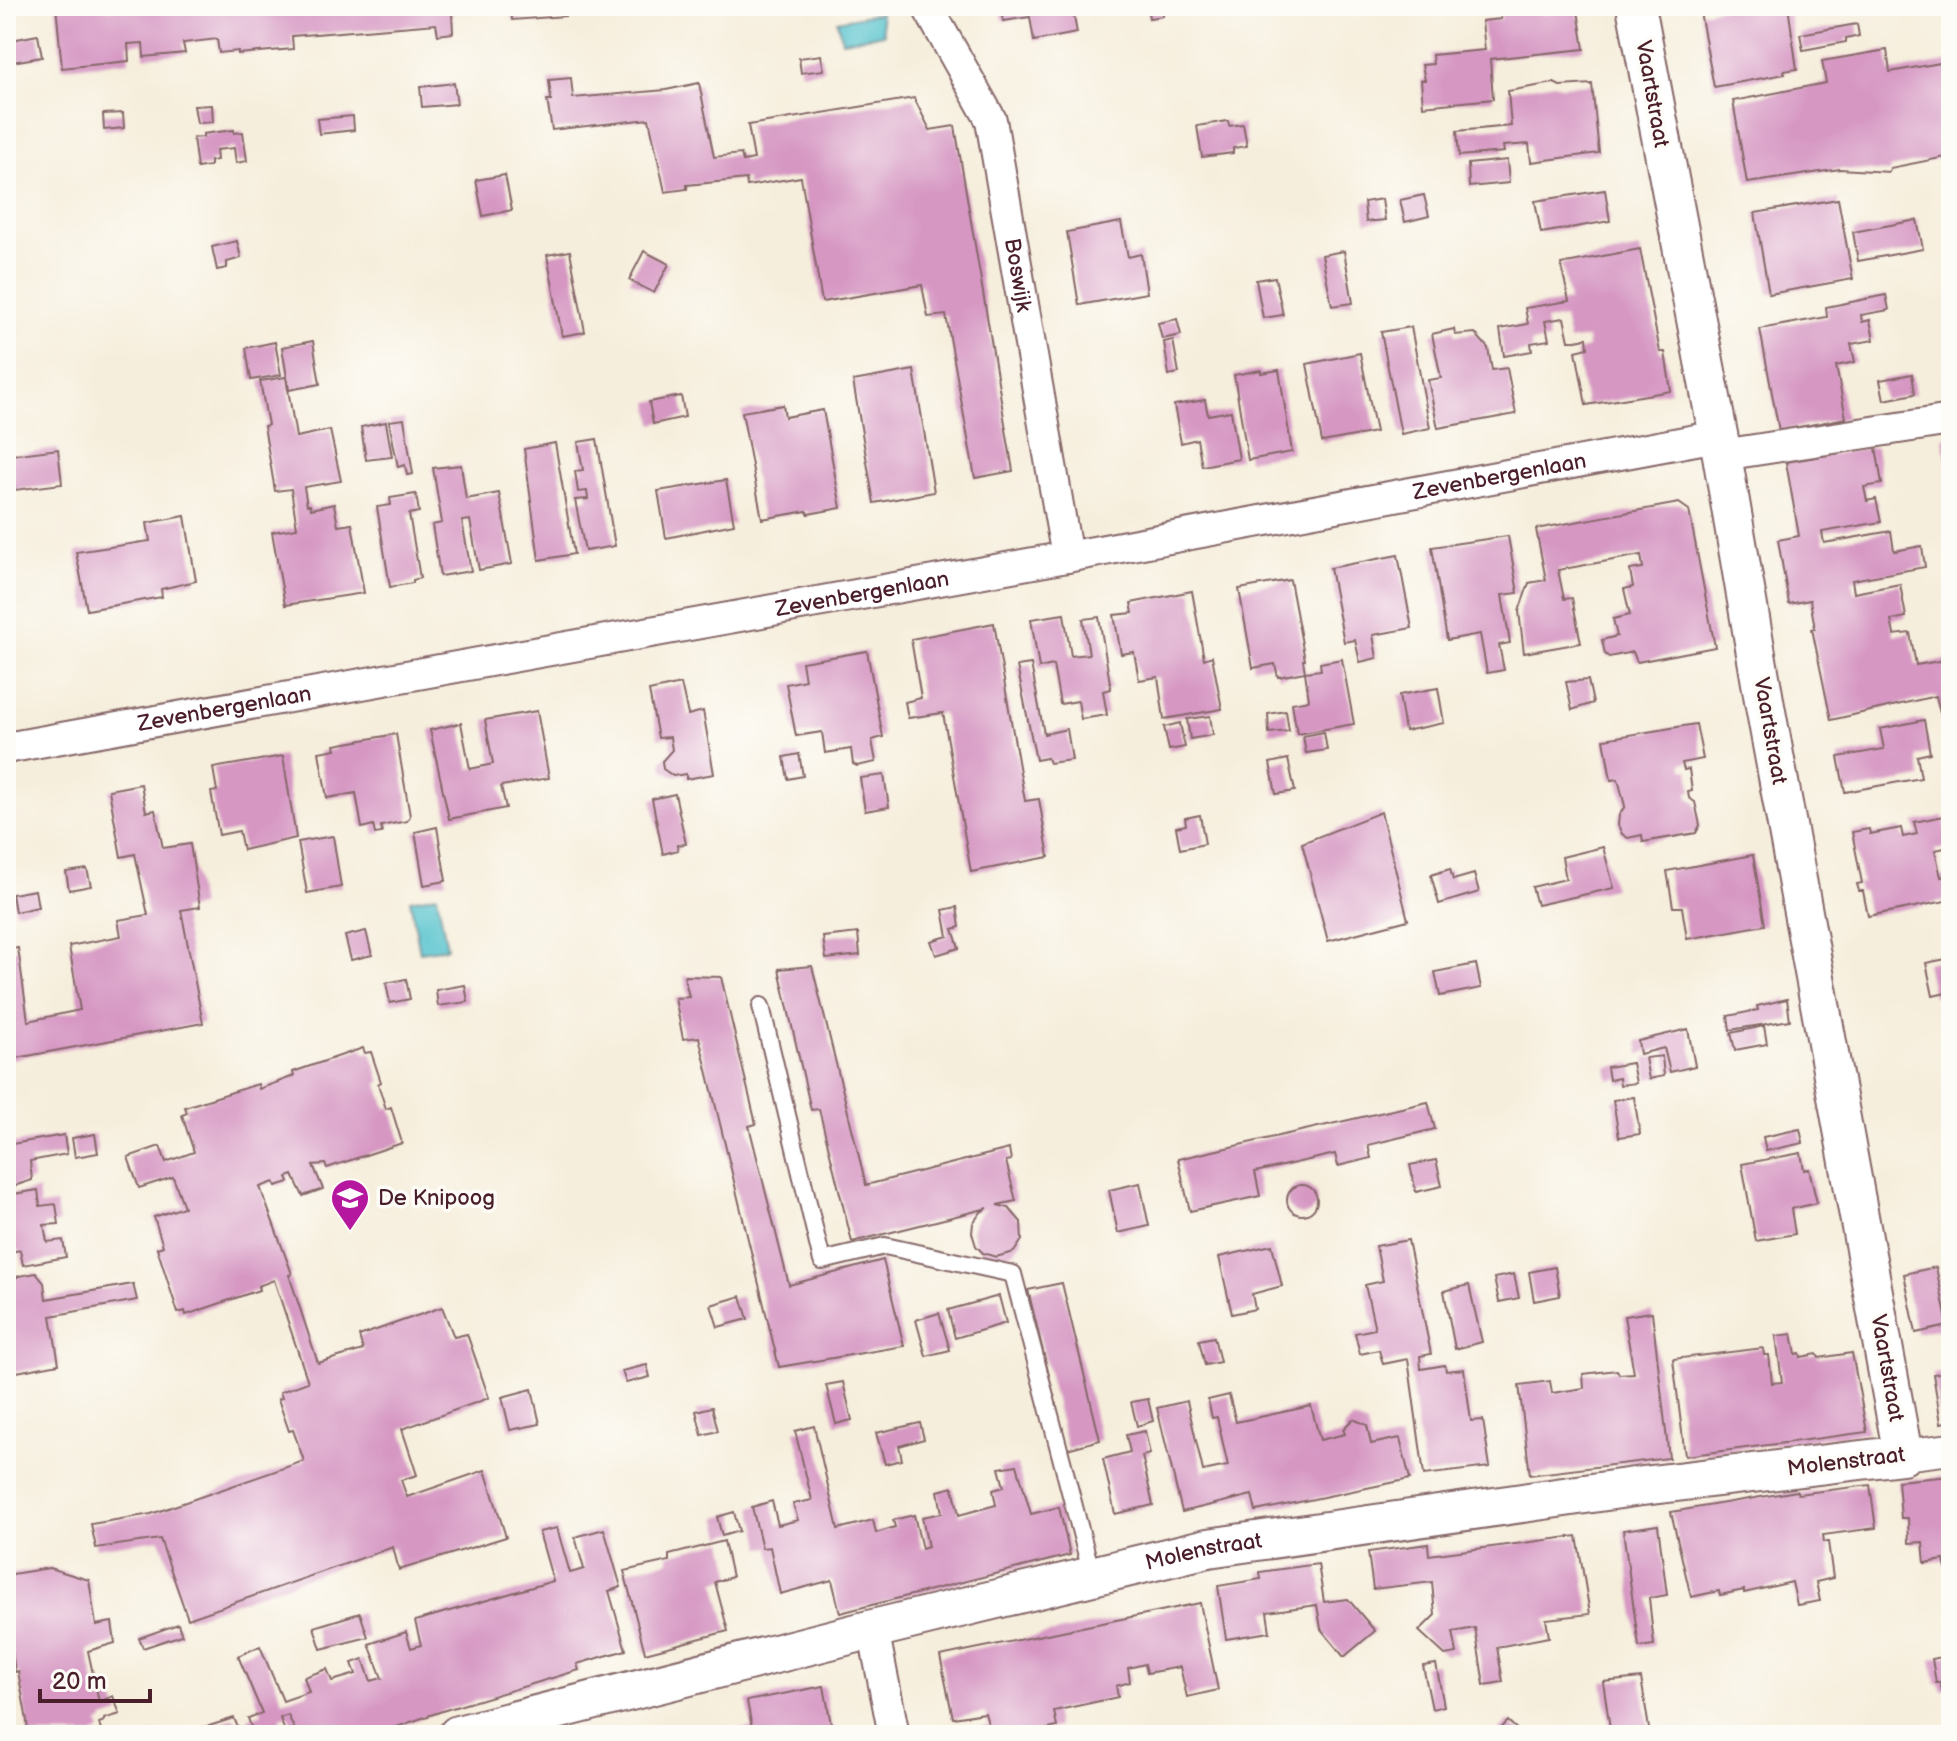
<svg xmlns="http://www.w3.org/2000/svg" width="1957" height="1741" font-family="'Balsamiq Sans',sans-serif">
	<rect width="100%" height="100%" fill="#fdfcf7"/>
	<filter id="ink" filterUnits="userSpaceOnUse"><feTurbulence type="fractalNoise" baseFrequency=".0125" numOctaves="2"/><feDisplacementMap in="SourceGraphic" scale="16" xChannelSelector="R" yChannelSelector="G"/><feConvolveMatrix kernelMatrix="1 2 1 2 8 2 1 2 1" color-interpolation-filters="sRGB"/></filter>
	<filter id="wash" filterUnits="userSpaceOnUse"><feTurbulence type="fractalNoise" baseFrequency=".006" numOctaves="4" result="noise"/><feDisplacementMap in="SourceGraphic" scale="32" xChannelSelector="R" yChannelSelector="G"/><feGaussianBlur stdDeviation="1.8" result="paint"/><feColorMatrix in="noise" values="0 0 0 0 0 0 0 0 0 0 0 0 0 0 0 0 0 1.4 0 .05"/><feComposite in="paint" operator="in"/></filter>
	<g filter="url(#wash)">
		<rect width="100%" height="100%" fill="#f6eedc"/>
		<!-- water -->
		<g fill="#56c3cd" stroke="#50717c" stroke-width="2">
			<path d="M 880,13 L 884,34 L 842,41 L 837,21 Z"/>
			<path d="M 437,895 L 447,948 L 420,952 L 410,900 Z"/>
		</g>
		<g id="blocks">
			<!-- building -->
			<g fill="#d697c3">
				<path d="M 56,6 L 108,6 L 108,9 L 138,6 L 506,6 L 506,8 L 452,13 L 453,33 L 438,35 L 436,24 L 292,36 L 293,49 L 238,54 L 238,51 L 219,53 L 217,39 L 183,43 L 185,53 L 144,57 L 143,43 L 128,44 L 129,61 L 62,68 Z"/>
				<path d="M 511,6 L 596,6 L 596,8 L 565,11 L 565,16 L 512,20 Z"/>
				<path d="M 1000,6 L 1072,6 L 1077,33 L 1034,41 L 1030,17 L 1003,21 Z"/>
				<path d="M 1147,6 L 1162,6 L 1163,16 L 1149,18 Z"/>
				<path d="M 1499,6 L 1540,6 L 1541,14 L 1578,10 L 1584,49 L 1490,59 L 1493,99 L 1423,106 L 1421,80 L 1425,80 L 1422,65 L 1433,64 L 1432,55 L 1485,50 L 1482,21 L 1501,19 Z"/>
				<path d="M 1731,6 L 1788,6 L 1797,69 L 1784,71 L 1785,74 L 1714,87 L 1700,12 Z"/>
				<path d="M 1857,24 L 1859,36 L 1846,39 L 1846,42 L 1803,50 L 1800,34 Z"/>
				<path d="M 38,35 L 42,57 L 6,63 L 6,41 Z"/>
				<path d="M 1887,50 L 1890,72 L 1951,61 L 1951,156 L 1890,168 L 1889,172 L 1840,169 L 1747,183 L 1733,101 L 1826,83 L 1822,61 Z"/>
				<path d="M 821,55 L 824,70 L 801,73 L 799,58 Z"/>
				<path d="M 571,78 L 573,98 L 666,90 L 699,83 L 714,157 L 741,154 L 743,161 L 754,159 L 748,125 L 914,98 L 930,130 L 955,126 L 1013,471 L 975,478 L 946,315 L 928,317 L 922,285 L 822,302 L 801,177 L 747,186 L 746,179 L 687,185 L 687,189 L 665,192 L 649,119 L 552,130 L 547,100 L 551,100 L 549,80 Z"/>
				<path d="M 454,83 L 457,104 L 422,107 L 420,87 Z"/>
				<path d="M 1554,83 L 1560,86 L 1592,84 L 1599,153 L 1531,162 L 1529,144 L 1503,146 L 1504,152 L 1459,156 L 1457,131 L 1511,126 L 1508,91 Z"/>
				<path d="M 212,105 L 213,122 L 197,123 L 194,106 Z"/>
				<path d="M 123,113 L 124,128 L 104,130 L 103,114 Z"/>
				<path d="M 353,116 L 354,130 L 319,134 L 317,119 Z"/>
				<path d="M 1228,121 L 1229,126 L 1243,124 L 1247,146 L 1233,148 L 1233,153 L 1202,157 L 1197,126 Z"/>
				<path d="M 234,130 L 234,133 L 243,132 L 247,161 L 236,163 L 234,148 L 216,150 L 217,160 L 210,161 L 210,166 L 197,168 L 193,138 L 203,137 L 203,134 Z"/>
				<path d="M 1507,160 L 1509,183 L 1469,187 L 1468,164 Z"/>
				<path d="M 505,175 L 512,210 L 483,216 L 476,180 Z"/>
				<path d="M 1605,190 L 1610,221 L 1541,233 L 1535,201 Z"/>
				<path d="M 1424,195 L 1429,216 L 1405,222 L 1400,200 Z"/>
				<path d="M 1382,199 L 1385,220 L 1366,222 L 1364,202 Z"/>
				<path d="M 1838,199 L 1853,279 L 1769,294 L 1755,213 Z"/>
				<path d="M 1917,220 L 1923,249 L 1858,261 L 1853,232 Z"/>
				<path d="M 1121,222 L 1128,257 L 1141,254 L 1147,293 L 1079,305 L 1067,232 Z"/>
				<path d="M 237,241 L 241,258 L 227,262 L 227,268 L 217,270 L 212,247 Z"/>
				<path d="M 1640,249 L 1660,352 L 1665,352 L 1671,391 L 1586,405 L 1576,351 L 1588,348 L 1587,338 L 1569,341 L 1564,318 L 1545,321 L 1549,340 L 1531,343 L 1532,351 L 1504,356 L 1500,329 L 1528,324 L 1525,308 L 1569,301 L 1561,264 Z"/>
				<path d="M 570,251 L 585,332 L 562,336 L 547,255 Z"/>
				<path d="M 644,251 L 669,264 L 654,293 L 629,280 Z"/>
				<path d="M 1344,251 L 1353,303 L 1332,306 L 1322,255 Z"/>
				<path d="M 1275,277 L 1283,315 L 1263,318 L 1256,280 Z"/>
				<path d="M 1886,295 L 1889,310 L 1861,315 L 1862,322 L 1870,320 L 1874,340 L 1851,344 L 1855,362 L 1836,366 L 1846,418 L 1779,431 L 1760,329 L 1827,317 L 1826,307 Z"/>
				<path d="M 1177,319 L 1181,335 L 1162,339 L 1158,323 Z"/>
				<path d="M 1411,327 L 1430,428 L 1401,434 L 1381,332 Z"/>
				<path d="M 1454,329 L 1455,335 L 1475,333 L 1488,348 L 1492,370 L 1507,368 L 1516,414 L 1438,428 L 1428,380 L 1441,378 L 1432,334 Z"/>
				<path d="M 1173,340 L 1179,373 L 1169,375 L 1164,342 Z"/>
				<path d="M 313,341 L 320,384 L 289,390 L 282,347 Z"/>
				<path d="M 275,342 L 281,375 L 251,380 L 246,348 Z"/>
				<path d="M 1360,353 L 1376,432 L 1322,442 L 1307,364 Z"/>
				<path d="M 914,370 L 934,492 L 874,503 L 853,381 Z"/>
				<path d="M 1261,370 L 1261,373 L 1279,370 L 1292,452 L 1248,460 L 1234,375 Z"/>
				<path d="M 1912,374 L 1915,394 L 1884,400 L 1880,380 Z"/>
				<path d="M 286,377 L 296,437 L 330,430 L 341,481 L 304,487 L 307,505 L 310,505 L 311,509 L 334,504 L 338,526 L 352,524 L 364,593 L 285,605 L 272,532 L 297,528 L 291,489 L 275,491 L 264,426 L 268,425 L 260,381 Z"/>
				<path d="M 681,396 L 685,417 L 653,424 L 649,402 Z"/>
				<path d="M 1205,400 L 1208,415 L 1231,411 L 1239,459 L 1202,466 L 1197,439 L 1181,443 L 1174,405 Z"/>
				<path d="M 783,405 L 785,417 L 823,410 L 841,508 L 808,514 L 807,511 L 762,519 L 742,412 Z"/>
				<path d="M 404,419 L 413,474 L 407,475 L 405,465 L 398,467 L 389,421 Z"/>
				<path d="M 386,422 L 392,457 L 366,460 L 361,427 Z"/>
				<path d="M 1951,437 L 1951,473 L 1949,474 L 1943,438 Z"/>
				<path d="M 597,439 L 615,546 L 585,551 L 575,500 L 588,499 L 587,491 L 578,492 L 575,471 L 583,470 L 578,442 Z"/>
				<path d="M 555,443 L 574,554 L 539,560 L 524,449 Z"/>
				<path d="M 1876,447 L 1882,484 L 1864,487 L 1867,501 L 1876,499 L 1881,522 L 1822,532 L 1824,543 L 1891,531 L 1894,551 L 1922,546 L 1925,567 L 1852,580 L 1854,593 L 1900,584 L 1906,617 L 1891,620 L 1894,635 L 1910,633 L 1916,665 L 1951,659 L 1951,710 L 1940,712 L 1936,696 L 1831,720 L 1812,629 L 1815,628 L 1810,600 L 1789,604 L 1778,540 L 1799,536 L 1786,462 Z"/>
				<path d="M 58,449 L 62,484 L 15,490 L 11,455 Z"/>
				<path d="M 461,465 L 466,499 L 499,493 L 512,564 L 479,570 L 470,520 L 462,521 L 471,571 L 440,576 L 432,525 L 442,523 L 433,468 Z"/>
				<path d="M 726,480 L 734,524 L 666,538 L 658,491 Z"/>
				<path d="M 416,494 L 419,512 L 409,514 L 420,578 L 413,580 L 413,583 L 390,587 L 377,507 L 391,505 L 390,498 Z"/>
				<path d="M 1679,503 L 1689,510 L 1715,647 L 1637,662 L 1633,652 L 1609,657 L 1605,654 L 1602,640 L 1617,636 L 1613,619 L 1630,615 L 1624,589 L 1633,587 L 1630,570 L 1643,568 L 1641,555 L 1558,570 L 1564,599 L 1572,598 L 1581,643 L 1524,653 L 1519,611 L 1529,583 L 1546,580 L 1536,529 Z"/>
				<path d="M 185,516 L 196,581 L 161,589 L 162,597 L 87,610 L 76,552 L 150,541 L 147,523 Z"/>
				<path d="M 1508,536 L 1518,593 L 1502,595 L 1510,643 L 1499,645 L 1504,670 L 1487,673 L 1480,634 L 1447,640 L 1432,547 Z"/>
				<path d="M 1398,555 L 1412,628 L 1373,635 L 1377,658 L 1360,662 L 1355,640 L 1344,642 L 1330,568 Z"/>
				<path d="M 1290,580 L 1305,660 L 1303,660 L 1305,672 L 1278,677 L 1275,664 L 1253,668 L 1239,589 Z"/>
				<path d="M 1192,591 L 1204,659 L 1212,656 L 1222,709 L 1164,719 L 1158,677 L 1139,680 L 1134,652 L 1121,654 L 1114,615 L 1133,613 L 1131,603 Z"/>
				<path d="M 1064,614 L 1071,656 L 1089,654 L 1083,619 L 1099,617 L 1111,689 L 1103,691 L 1107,715 L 1081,719 L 1078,701 L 1060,704 L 1053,665 L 1039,668 L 1031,619 Z"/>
				<path d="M 994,623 L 1025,801 L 1039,799 L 1049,857 L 971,872 L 943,713 L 908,718 L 905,702 L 921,698 L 911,639 Z"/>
				<path d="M 867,651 L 883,737 L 872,740 L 876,762 L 857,766 L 853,764 L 851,749 L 825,753 L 822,732 L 796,736 L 786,684 L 805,680 L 802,662 Z"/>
				<path d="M 1342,659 L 1354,724 L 1297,734 L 1292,703 L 1309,700 L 1305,672 L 1321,670 L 1320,663 Z"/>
				<path d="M 1031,664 L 1044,734 L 1067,729 L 1072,760 L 1049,763 L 1047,758 L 1036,760 L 1017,666 Z"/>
				<path d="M 1588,680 L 1593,703 L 1572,710 L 1566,682 Z"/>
				<path d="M 681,684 L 688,715 L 703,711 L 714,774 L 686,779 L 686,774 L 673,776 L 663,769 L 662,761 L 672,750 L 670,737 L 658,738 L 649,691 Z"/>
				<path d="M 1438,688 L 1444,723 L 1405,731 L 1399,695 Z"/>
				<path d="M 537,711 L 549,778 L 501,786 L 506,808 L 449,819 L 430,730 L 461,723 L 470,769 L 493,764 L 485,720 Z"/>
				<path d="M 1286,711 L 1289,731 L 1269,733 L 1268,714 Z"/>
				<path d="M 1210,716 L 1213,735 L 1190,739 L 1187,719 Z"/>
				<path d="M 1924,720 L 1930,753 L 1917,756 L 1921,778 L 1845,792 L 1838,757 L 1884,749 L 1880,729 Z"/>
				<path d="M 1180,723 L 1185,747 L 1169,750 L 1164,727 Z"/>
				<path d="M 1696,724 L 1703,759 L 1682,763 L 1684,770 L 1689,769 L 1692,791 L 1688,792 L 1689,798 L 1695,802 L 1700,825 L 1696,833 L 1643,842 L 1642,835 L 1628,838 L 1622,834 L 1618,825 L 1619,815 L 1625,806 L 1618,779 L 1611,780 L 1604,739 Z"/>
				<path d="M 1324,732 L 1327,750 L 1306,753 L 1303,736 Z"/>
				<path d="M 396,734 L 410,816 L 407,821 L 381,826 L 382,833 L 375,834 L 373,825 L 362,828 L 356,793 L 327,798 L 319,752 L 336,749 L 335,745 Z"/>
				<path d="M 799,754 L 803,776 L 788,779 L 784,757 Z"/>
				<path d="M 283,756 L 296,838 L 243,850 L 239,831 L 219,835 L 211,792 L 217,791 L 213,768 Z"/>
				<path d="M 1288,759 L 1295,791 L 1276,794 L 1270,763 Z"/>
				<path d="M 884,775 L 889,807 L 865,811 L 860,778 Z"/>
				<path d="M 141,784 L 146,812 L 155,810 L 163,848 L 190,844 L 200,907 L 181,910 L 203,1023 L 6,1060 L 6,950 L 18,948 L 28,1021 L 80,1010 L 69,946 L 121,936 L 118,920 L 148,915 L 135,854 L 121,857 L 109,790 Z"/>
				<path d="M 675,794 L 686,844 L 677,845 L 678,850 L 663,854 L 652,799 Z"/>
				<path d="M 1381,812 L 1408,920 L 1328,941 L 1302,843 Z"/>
				<path d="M 1200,815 L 1205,844 L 1180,849 L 1176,827 L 1186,825 L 1185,818 Z"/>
				<path d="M 1944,816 L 1950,847 L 1935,850 L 1941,877 L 1951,875 L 1951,900 L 1868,916 L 1863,891 L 1859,891 L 1857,884 L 1862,883 L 1852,832 L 1869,829 L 1870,834 L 1901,828 L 1903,837 L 1917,834 L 1914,822 Z"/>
				<path d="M 437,827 L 446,881 L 424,885 L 415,832 Z"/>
				<path d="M 333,836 L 341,887 L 307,893 L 298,842 Z"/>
				<path d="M 1603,847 L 1614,888 L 1537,905 L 1532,887 L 1566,879 L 1562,857 Z"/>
				<path d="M 1753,855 L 1765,925 L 1687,939 L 1682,907 L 1673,907 L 1667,871 Z"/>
				<path d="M 87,869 L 91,886 L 69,890 L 66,872 Z"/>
				<path d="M 1450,869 L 1453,880 L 1474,874 L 1479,892 L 1439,904 L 1431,875 Z"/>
				<path d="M 35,890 L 38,907 L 15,912 L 12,894 Z"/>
				<path d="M 957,907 L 960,927 L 953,929 L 959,948 L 936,955 L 931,941 L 948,936 L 943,910 Z"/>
				<path d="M 366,931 L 372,955 L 351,960 L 345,936 Z"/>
				<path d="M 858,933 L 860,955 L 826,959 L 823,937 Z"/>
				<path d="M 1951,958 L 1951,1009 L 1950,1009 L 1946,993 L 1933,996 L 1926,963 Z"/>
				<path d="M 1476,964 L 1481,988 L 1440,996 L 1435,972 Z"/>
				<path d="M 812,966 L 866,1185 L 1009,1149 L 1011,1160 L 1006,1161 L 1016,1201 L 997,1205 L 1009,1208 L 1021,1222 L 1022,1240 L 1014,1252 L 996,1257 L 983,1253 L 976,1246 L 972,1233 L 973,1223 L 981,1212 L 988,1208 L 852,1242 L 819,1109 L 811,1110 L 779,969 Z"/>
				<path d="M 684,976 L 721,977 L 756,1124 L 749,1126 L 789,1285 L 883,1260 L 904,1346 L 779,1367 L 699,1037 L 683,1039 L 675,998 L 689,997 Z"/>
				<path d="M 406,979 L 410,999 L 390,1003 L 386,983 Z"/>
				<path d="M 465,985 L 468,1002 L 438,1006 L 436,990 Z"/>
				<path d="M 1787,999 L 1790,1020 L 1730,1030 L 1728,1016 L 1758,1010 L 1757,1006 Z"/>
				<path d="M 1764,1026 L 1767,1044 L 1735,1050 L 1731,1033 Z"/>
				<path d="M 1688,1029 L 1695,1066 L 1670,1072 L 1664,1048 L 1640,1054 L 1638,1041 Z"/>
				<path d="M 363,1048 L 365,1053 L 371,1052 L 381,1082 L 378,1084 L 386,1109 L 391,1107 L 402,1143 L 327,1168 L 325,1164 L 313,1165 L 323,1189 L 303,1196 L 293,1175 L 287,1177 L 289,1182 L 276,1186 L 274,1182 L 260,1187 L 292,1274 L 289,1275 L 318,1363 L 363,1350 L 359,1336 L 442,1307 L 454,1337 L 467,1334 L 489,1398 L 402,1429 L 417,1475 L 401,1480 L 407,1497 L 485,1470 L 506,1537 L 399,1570 L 393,1547 L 188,1619 L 160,1539 L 96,1548 L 91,1524 L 151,1514 L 304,1461 L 293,1430 L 289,1431 L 278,1399 L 282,1398 L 280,1392 L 308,1382 L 274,1280 L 258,1286 L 259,1290 L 186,1315 L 185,1311 L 178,1313 L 157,1248 L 163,1246 L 154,1217 L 184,1207 L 173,1177 L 139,1188 L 128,1157 L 160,1146 L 166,1162 L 194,1152 L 182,1115 L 187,1113 L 185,1107 L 258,1084 L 259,1089 L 294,1076 L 293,1072 Z"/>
				<path d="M 1662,1056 L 1664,1076 L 1649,1079 L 1645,1058 Z"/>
				<path d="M 1632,1063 L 1636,1083 L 1620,1085 L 1619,1078 L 1609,1080 L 1607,1067 Z"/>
				<path d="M 1634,1097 L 1640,1134 L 1619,1137 L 1613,1100 Z"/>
				<path d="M 1428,1102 L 1435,1129 L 1368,1145 L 1371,1158 L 1338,1166 L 1335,1154 L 1255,1172 L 1260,1196 L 1190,1211 L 1178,1159 Z"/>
				<path d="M 1800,1129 L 1803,1143 L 1766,1151 L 1763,1137 Z"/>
				<path d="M 95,1134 L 98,1153 L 75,1157 L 72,1138 Z"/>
				<path d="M 64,1135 L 67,1154 L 30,1161 L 32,1180 L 11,1187 L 13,1194 L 38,1190 L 40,1206 L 56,1204 L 59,1224 L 44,1225 L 47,1242 L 63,1240 L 66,1257 L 23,1265 L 20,1250 L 6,1253 L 6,1145 Z"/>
				<path d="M 1801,1153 L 1804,1170 L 1809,1169 L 1817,1203 L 1791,1209 L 1795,1234 L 1756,1241 L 1742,1164 Z"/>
				<path d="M 1436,1160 L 1442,1186 L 1416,1192 L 1410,1165 Z"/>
				<path d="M 1140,1183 L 1149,1226 L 1118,1233 L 1109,1190 Z"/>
				<circle cx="1302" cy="1200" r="15"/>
				<path d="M 1408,1240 L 1431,1354 L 1420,1356 L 1421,1369 L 1445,1365 L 1446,1371 L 1464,1369 L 1471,1421 L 1483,1420 L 1490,1467 L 1424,1475 L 1408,1359 L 1383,1364 L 1379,1350 L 1360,1354 L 1355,1333 L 1375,1329 L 1365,1285 L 1383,1281 L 1376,1246 Z"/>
				<path d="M 1272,1245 L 1282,1286 L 1252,1294 L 1255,1309 L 1232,1314 L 1219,1257 Z"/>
				<path d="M 1555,1267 L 1560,1296 L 1534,1301 L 1529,1272 Z"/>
				<path d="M 1936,1267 L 1948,1326 L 1916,1333 L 1904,1274 Z"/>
				<path d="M 36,1273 L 44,1283 L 46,1299 L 133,1284 L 137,1300 L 51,1316 L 59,1364 L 6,1374 L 6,1284 L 19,1276 Z"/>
				<path d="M 1514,1274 L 1519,1298 L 1499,1302 L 1494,1278 Z"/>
				<path d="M 1062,1283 L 1100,1440 L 1067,1449 L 1028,1290 Z"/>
				<path d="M 1469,1285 L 1482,1342 L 1455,1349 L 1444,1291 Z"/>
				<path d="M 741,1296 L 748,1319 L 718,1327 L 711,1305 Z"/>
				<path d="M 999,1296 L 1006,1323 L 955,1338 L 948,1310 Z"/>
				<path d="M 1652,1312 L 1669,1458 L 1530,1475 L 1519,1385 L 1550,1381 L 1552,1393 L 1584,1388 L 1583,1374 L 1617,1370 L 1619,1374 L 1634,1373 L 1624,1316 Z"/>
				<path d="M 939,1313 L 950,1350 L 926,1356 L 916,1320 Z"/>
				<path d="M 1792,1334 L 1796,1354 L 1800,1353 L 1801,1357 L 1817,1354 L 1819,1358 L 1852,1353 L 1867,1432 L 1685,1456 L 1673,1359 L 1763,1348 L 1764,1355 L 1769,1355 L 1772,1383 L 1782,1382 L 1776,1336 Z"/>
				<path d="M 1214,1337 L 1220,1362 L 1205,1365 L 1199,1340 Z"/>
				<path d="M 647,1365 L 650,1377 L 626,1383 L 622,1371 Z"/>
				<path d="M 1951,1371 L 1951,1421 L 1941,1423 L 1933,1374 Z"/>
				<path d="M 843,1382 L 852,1420 L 836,1424 L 826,1385 Z"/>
				<path d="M 532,1389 L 540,1424 L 510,1430 L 502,1397 Z"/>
				<path d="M 1229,1395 L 1236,1422 L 1311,1406 L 1320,1440 L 1345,1434 L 1343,1429 L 1353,1419 L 1367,1425 L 1371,1444 L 1400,1438 L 1410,1479 L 1256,1511 L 1252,1495 L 1182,1512 L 1157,1408 L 1187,1401 L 1203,1471 L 1222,1467 L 1228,1466 L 1217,1417 L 1212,1418 L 1208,1400 Z"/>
				<path d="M 1148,1399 L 1153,1421 L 1137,1426 L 1131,1402 Z"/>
				<path d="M 712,1407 L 718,1431 L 702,1435 L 696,1411 Z"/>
				<path d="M 920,1423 L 924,1439 L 899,1446 L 902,1460 L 885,1464 L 876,1433 Z"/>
				<path d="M 814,1426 L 838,1529 L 873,1520 L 876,1533 L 895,1527 L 893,1520 L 914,1515 L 922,1549 L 928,1547 L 922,1517 L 942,1513 L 938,1491 L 953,1487 L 959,1515 L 996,1505 L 993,1490 L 1004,1487 L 999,1468 L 1017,1465 L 1031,1514 L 1059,1507 L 1070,1555 L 840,1613 L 832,1580 L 780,1594 L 770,1547 L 762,1548 L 752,1507 L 772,1501 L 778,1525 L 798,1520 L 793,1504 L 812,1500 L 795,1431 Z"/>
				<path d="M 1145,1431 L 1150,1454 L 1142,1456 L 1153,1505 L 1115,1514 L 1103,1459 L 1130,1452 L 1126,1435 Z"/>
				<path d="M 1951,1476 L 1951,1569 L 1946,1569 L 1944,1560 L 1925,1563 L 1923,1542 L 1909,1543 L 1908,1518 L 1901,1518 L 1898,1481 Z"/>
				<path d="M 1870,1485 L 1876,1528 L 1823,1535 L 1824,1542 L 1828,1542 L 1833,1578 L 1816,1582 L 1820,1601 L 1797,1605 L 1792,1582 L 1744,1593 L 1744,1590 L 1720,1595 L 1719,1591 L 1691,1597 L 1671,1512 L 1797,1491 L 1798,1494 Z"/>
				<path d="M 734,1512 L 739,1531 L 722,1536 L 717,1517 Z"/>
				<path d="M 1658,1525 L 1667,1595 L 1649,1598 L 1654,1645 L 1639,1647 L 1623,1530 Z"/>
				<path d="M 557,1528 L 570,1573 L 584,1569 L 575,1537 L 604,1529 L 621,1587 L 609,1591 L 626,1650 L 577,1664 L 579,1670 L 442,1711 L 374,1735 L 297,1735 L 288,1715 L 280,1718 L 286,1735 L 254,1735 L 248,1718 L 262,1713 L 238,1656 L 260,1646 L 283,1701 L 309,1692 L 304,1677 L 327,1669 L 332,1681 L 356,1674 L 352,1663 L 363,1659 L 371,1681 L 382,1678 L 369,1644 L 406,1632 L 411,1648 L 421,1645 L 415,1621 L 553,1581 L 539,1532 Z"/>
				<path d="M 1577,1536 L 1590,1614 L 1546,1619 L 1549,1637 L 1497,1647 L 1503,1682 L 1484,1685 L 1475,1628 L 1453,1632 L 1457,1653 L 1445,1655 L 1419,1631 L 1435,1615 L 1432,1582 L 1373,1589 L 1368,1552 L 1428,1544 L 1429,1555 Z"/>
				<path d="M 724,1541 L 732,1577 L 715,1582 L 728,1631 L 645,1653 L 624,1571 L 669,1561 L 669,1555 Z"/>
				<path d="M 1318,1564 L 1324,1602 L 1348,1599 L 1375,1631 L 1344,1657 L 1321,1629 L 1317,1605 L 1267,1612 L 1270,1632 L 1226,1639 L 1218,1586 L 1261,1579 L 1260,1572 Z"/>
				<path d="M 49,1568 L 89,1580 L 96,1625 L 112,1622 L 115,1643 L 88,1651 L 99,1702 L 113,1696 L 120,1714 L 104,1719 L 104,1721 L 99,1723 L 101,1731 L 89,1735 L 28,1735 L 27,1721 L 18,1671 L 15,1672 L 6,1608 L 6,1575 Z"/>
				<path d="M 1200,1603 L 1218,1690 L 1187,1697 L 1180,1667 L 1147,1673 L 1145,1664 L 1128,1668 L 1130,1682 L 1116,1686 L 1118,1697 L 1054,1711 L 1057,1727 L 1021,1735 L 991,1735 L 985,1713 L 953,1718 L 940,1656 Z"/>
				<path d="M 360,1613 L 368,1637 L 321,1649 L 314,1627 Z"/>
				<path d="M 178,1624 L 182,1635 L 143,1648 L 139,1638 Z"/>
				<path d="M 1951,1655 L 1951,1689 L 1942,1690 L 1940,1683 L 1936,1683 L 1932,1659 Z"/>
				<path d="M 1436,1664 L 1444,1706 L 1432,1709 L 1423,1666 Z"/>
				<path d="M 1641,1678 L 1650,1735 L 1611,1735 L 1603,1682 Z"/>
				<path d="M 824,1686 L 833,1735 L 733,1735 L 732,1731 L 752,1728 L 747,1701 Z"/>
				<path d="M 234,1718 L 241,1735 L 205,1735 L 203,1728 Z"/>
				<path d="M 1508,1721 L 1523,1735 L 1495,1735 Z"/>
				<path d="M 988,1726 L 990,1735 L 962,1735 L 963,1731 Z"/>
			</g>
		</g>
	</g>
	<g filter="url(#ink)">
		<use href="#blocks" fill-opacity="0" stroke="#866769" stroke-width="2"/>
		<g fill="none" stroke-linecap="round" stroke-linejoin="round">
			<defs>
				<path id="service" d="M 761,1006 L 822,1261 L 885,1246 L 1013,1274 L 1092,1575"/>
				<g id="minor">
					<path id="s1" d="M 927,6 L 991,120 L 1067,557"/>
					<path d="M 1722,455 L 1951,420"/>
					<path id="s2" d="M 6,748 L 1067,557 L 1717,436"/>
					<path d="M 1903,1455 L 1951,1449"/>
					<path d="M 873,1629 L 894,1735"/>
				</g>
				<g id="tertiary">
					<path id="s3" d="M 458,1735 L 873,1629 L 1208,1548 L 1634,1487 L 1903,1455 L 1765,706 L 1722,455 L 1636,6"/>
				</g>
			</defs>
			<!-- service casing -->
			<use href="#service" stroke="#866769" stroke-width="20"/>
			<!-- minor casing -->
			<use href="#minor" stroke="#866769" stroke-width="34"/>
			<!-- tertiary casing -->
			<use href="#tertiary" stroke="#866769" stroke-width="42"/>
			<!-- service -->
			<use href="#service" stroke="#fff" stroke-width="16"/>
			<!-- minor -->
			<use href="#minor" stroke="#fff" stroke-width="30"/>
			<!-- tertiary -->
			<use href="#tertiary" stroke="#fff" stroke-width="38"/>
		</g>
	</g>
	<!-- icons -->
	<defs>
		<symbol id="school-pin" viewBox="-11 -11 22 30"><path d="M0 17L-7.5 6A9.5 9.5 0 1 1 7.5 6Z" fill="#b5179e" stroke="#fdfcf7"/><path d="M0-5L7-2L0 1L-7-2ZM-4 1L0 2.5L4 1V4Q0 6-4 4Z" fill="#fff"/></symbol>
	</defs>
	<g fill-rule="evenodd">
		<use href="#school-pin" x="328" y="1176" width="44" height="60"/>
	</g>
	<g text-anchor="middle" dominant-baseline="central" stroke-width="7" stroke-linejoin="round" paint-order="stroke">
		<!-- street labels -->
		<g font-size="22" fill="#4a1f2b" stroke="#fdfcf7">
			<text transform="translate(1652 94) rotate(80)">Vaartstraat</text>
			<text stroke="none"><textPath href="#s1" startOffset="288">Boswijk</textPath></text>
			<text stroke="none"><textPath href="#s2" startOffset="1518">Zevenbergenlaan</textPath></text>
			<text stroke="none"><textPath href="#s2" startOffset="870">Zevenbergenlaan</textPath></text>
			<text stroke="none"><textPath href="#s2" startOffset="222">Zevenbergenlaan</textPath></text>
			<text transform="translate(1770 731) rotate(80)">Vaartstraat</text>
			<text transform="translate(1887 1368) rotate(80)">Vaartstraat</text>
			<text transform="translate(1846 1462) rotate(-7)">Molenstraat</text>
			<text stroke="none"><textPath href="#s3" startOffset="768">Molenstraat</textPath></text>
		</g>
		<!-- poi labels -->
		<g font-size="22" fill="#4a1f2b" stroke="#fdfcf7" text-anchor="start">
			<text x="378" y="1198">De Knipoog</text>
		</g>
	</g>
	<!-- margin -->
	<rect width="1957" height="1741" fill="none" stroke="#fdfcf7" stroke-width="32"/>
	<!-- scale -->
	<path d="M40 1689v12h110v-12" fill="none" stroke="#4a1f2b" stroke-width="4"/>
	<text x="52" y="1689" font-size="24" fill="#4a1f2b" stroke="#fdfcf7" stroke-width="6" paint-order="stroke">20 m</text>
</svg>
